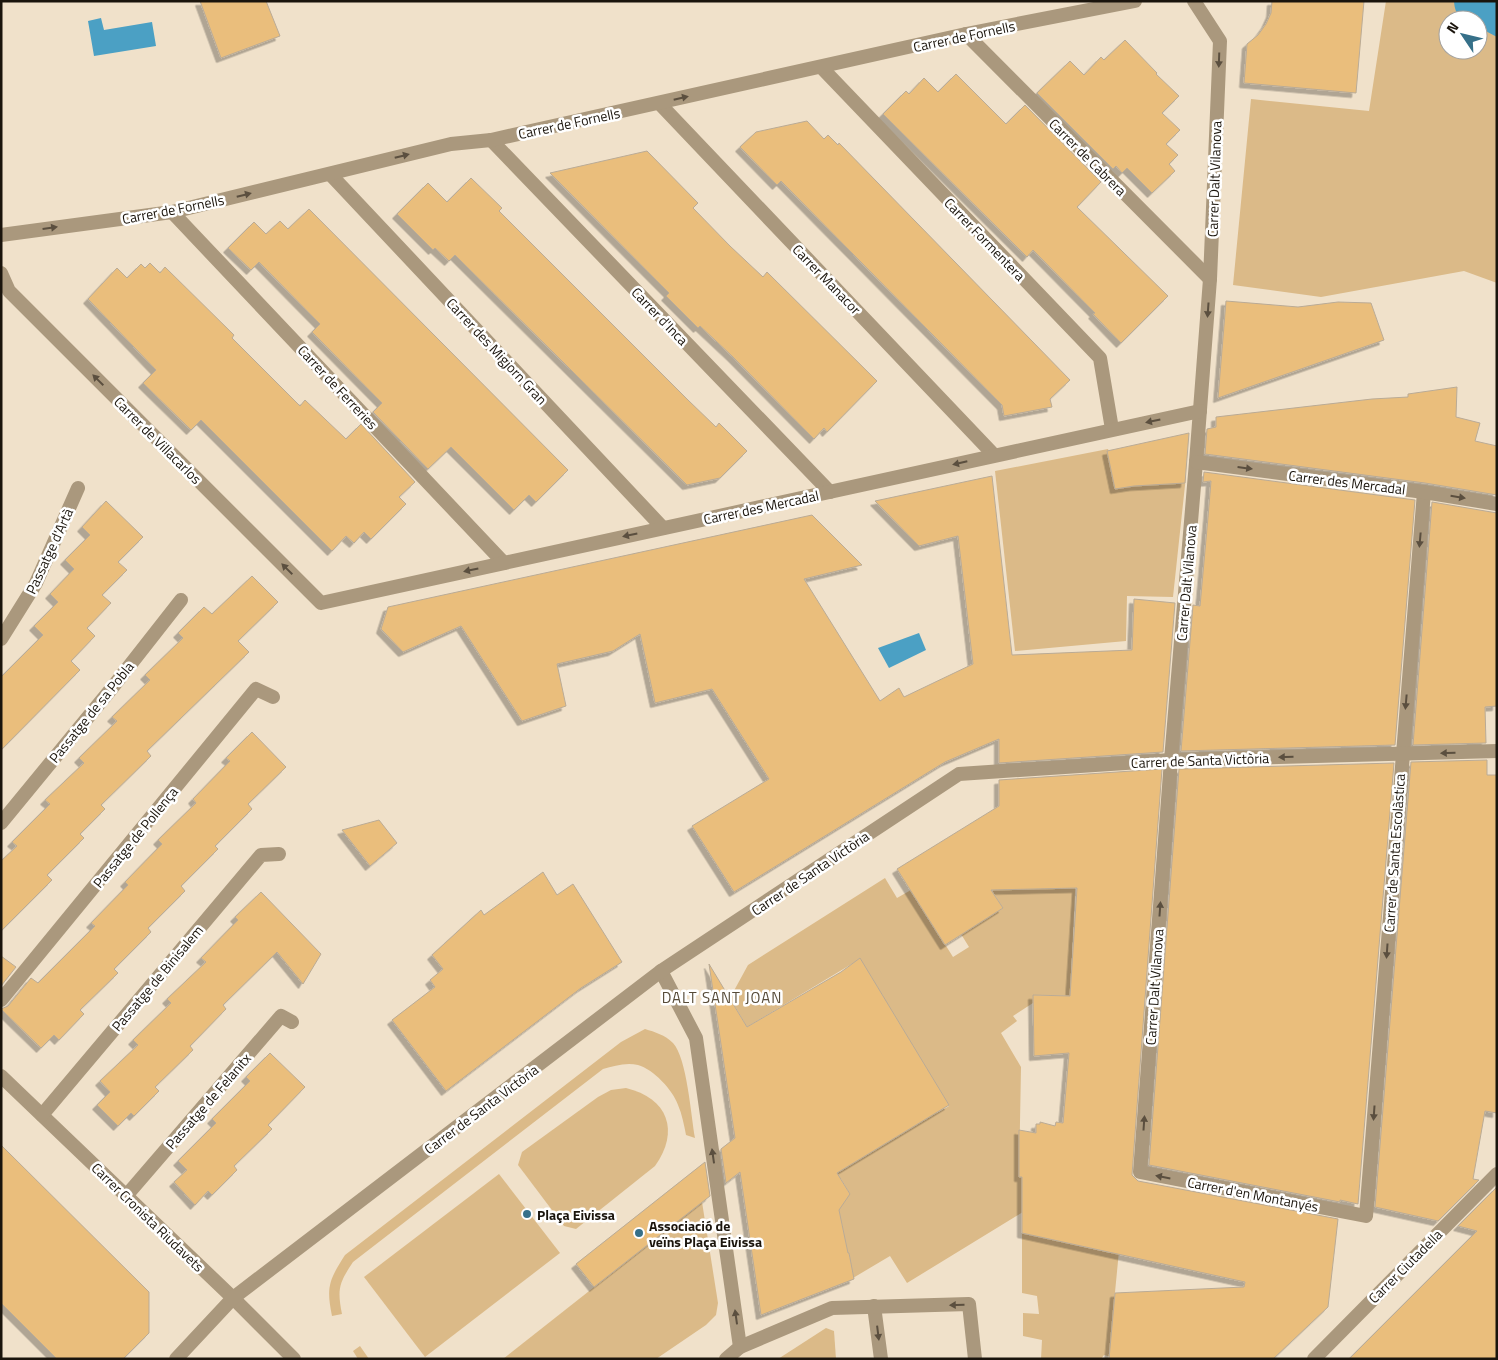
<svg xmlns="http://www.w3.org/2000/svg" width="1498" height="1360" font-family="'Titillium Web',sans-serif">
	<defs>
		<filter id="shadow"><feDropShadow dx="-4.5" dy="4.5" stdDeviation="0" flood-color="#0004"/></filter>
	</defs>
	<rect width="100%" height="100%" fill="#f0e1ca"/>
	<!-- green -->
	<g fill="#dbba88" fill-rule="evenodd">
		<path d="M 1386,1 L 1497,1 L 1497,283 L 1464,271 L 1321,297 L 1233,285 L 1251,99 L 1369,111 ZM 1448,20 L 1478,20 L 1478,50 L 1448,50 Z"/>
		<path d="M 1108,449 L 1119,484 L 1186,476 L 1173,597 L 1127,596 L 1126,641 L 1015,651 L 995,471 Z"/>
		<path d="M 1077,851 L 1070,996 L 1034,995 L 1033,1003 L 1013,1016 L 1017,1021 L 1001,1033 L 1021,1067 L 1019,1177 L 1037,1178 L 1036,1204 L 907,1283 L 890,1256 L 853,1278 L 849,1253 L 829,1255 L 836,1196 L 850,1194 L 841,1179 L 818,1183 L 831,1164 L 837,1173 L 847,1167 L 791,1058 L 855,1162 L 929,1117 L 874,1008 L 937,1113 L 949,1106 L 860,959 L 747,1027 L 730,998 L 748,965 L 885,878 L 897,898 L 911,890 L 953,957 L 969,947 L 961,934 L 1003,908 L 992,891 L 1031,867 Z"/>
		<path d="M 645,1029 C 655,1032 665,1035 673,1043 C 687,1058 691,1116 695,1138 L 686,1135 C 684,1125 682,1114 678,1105 C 673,1090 653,1069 638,1065 C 626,1062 614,1066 603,1069 L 353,1262 C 339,1283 337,1289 342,1314 L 332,1316 C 326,1287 329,1280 345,1255 L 621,1042 Z"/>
		<path d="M 626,1088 C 668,1098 680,1131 655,1166 L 576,1229 L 564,1226 L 518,1165 L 522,1152 L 598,1097 L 611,1090 Z"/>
		<path d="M 499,1174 L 560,1253 L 425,1357 L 364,1277 Z"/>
		<path d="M 702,1202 L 718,1303 L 716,1315 L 706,1325 L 656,1359 L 503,1359 Z"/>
		<path d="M 1022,1233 L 1111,1253 L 1119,1251 L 1113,1313 L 1151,1322 L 1119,1359 L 1104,1355 L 1101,1359 L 1041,1359 L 1042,1340 L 1023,1336 L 1023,1313 L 1039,1314 L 1037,1296 L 1022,1293 Z"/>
		<path d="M 826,1328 L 834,1331 L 836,1359 L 778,1359 Z"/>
		<path d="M 360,1346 L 369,1359 L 358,1359 L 353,1351 Z"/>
	</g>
	<!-- water -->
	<g fill="#4ba0c4">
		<path d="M 1454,1 L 1497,1 L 1497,37 L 1478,27 L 1478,20 C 1463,20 1455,18 1454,1 Z"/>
		<path d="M 101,18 L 104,30 L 152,22 L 156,46 L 94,56 L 88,21 Z"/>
		<path d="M 919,633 L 926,650 L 889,668 L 878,648 Z"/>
	</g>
	<!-- building -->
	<g fill="#eabe7c" stroke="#baab96" filter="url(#shadow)">
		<path d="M 200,1 L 266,1 L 280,36 L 221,58 Z"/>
		<path d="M 1272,1 L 1364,1 L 1356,93 L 1244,83 L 1247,44 L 1258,35 L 1266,24 L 1271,13 Z"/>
		<path d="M 1125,40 L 1157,73 L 1156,74 L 1179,96 L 1162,113 L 1180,130 L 1166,144 L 1178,155 L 1169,164 L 1175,171 L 1152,193 L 1127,168 L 1122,173 L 1116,166 L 1113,169 L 1037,93 L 1070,61 L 1084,75 L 1101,57 L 1104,60 Z"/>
		<path d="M 956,74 L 1006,124 L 1025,105 L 1101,182 L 1077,207 L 1168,296 L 1121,343 L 1093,314 L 1095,313 L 1033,250 L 1027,257 L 883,114 L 906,91 L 909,94 L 924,78 L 938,92 Z"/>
		<path d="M 807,121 L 824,139 L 828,135 L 838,145 L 839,143 L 1070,380 L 1050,399 L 1052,407 L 1004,416 L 1002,405 L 781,181 L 777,185 L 740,147 L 756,132 Z"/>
		<path d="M 647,151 L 698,203 L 693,208 L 730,246 L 763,277 L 767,272 L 877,381 L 827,432 L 824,428 L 814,439 L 732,356 L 700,326 L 698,328 L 666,296 L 669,293 L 550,173 Z"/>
		<path d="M 471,178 L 502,208 L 499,211 L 688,400 L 716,427 L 719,423 L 747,451 L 720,478 L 687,485 L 455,255 L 449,261 L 435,248 L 433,250 L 397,214 L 428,183 L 447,202 Z"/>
		<path d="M 309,209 L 568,470 L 536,502 L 529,495 L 514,510 L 451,447 L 428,469 L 373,412 L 382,403 L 312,332 L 320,324 L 259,262 L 251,270 L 228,248 L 254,222 L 266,234 L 280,221 L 288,229 Z"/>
		<path d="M 150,263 L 160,273 L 165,267 L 234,335 L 232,338 L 300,406 L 305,400 L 346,439 L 361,424 L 415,482 L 399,497 L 406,504 L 371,539 L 364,532 L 354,543 L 346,536 L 332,551 L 201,420 L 191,430 L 143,383 L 156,370 L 88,299 L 117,268 L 127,278 L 141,264 L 145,268 Z"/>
		<path d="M 1226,301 L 1298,307 L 1338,302 L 1371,303 L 1384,340 L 1218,398 Z"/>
		<path d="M 1457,387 L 1456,417 L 1480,423 L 1475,441 L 1497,446 L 1497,495 L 1425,483 L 1205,454 L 1207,429 L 1216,427 L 1216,417 L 1372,399 L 1408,397 L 1408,394 Z"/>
		<path d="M 1189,433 L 1185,483 L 1134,486 L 1115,489 L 1107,451 Z"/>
		<path d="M 1204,472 L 1415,500 L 1395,745 L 1181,751 L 1193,605 L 1200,606 L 1208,517 L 1211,481 L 1203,482 Z"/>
		<path d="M 992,476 L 1012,655 L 1132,650 L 1134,599 L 1175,603 L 1163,752 L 999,763 L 999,739 L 945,762 L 734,892 L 692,826 L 769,779 L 712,689 L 655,703 L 640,634 L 613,651 L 557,664 L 566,706 L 522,721 L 461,626 L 403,652 L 381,629 L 388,607 L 812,515 L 862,565 L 804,579 L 880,701 L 899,688 L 904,697 L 973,664 L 958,536 L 919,546 L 875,501 Z"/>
		<path d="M 106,501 L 143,537 L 118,562 L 127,570 L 102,595 L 111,603 L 87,628 L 95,636 L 71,661 L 80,670 L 1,750 L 1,677 L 43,635 L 34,626 L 58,602 L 50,594 L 74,569 L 65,560 L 90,535 L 82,527 Z"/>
		<path d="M 1432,502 L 1497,513 L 1497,706 L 1485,707 L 1486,743 L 1413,745 Z"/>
		<path d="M 252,576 L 278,602 L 238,641 L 249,652 L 147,751 L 151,756 L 101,805 L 105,809 L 80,834 L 84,838 L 47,875 L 52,880 L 1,931 L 1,861 L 17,846 L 12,842 L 50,804 L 45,800 L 84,763 L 79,758 L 117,721 L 112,717 L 150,680 L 145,675 L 183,638 L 178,633 L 204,607 L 212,614 Z"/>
		<path d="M 252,732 L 286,767 L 248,804 L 252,809 L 215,846 L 218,849 L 181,886 L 185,891 L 148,928 L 151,932 L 114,969 L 118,973 L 80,1010 L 84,1014 L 59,1040 L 54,1035 L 41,1048 L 1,1009 L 8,1006 L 31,978 L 38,983 L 95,926 L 91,923 L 128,885 L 125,882 L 162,844 L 158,840 L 196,803 L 193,799 L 230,761 L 226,758 Z"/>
		<path d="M 1487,760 L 1487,775 L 1497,775 L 1497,1113 L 1485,1111 L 1473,1179 L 1479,1180 L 1438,1221 L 1375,1207 L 1411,762 Z"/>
		<path d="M 1394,763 L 1358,1204 L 1340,1200 L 1340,1202 L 1149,1165 L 1179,769 Z"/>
		<path d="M 1162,769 L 1132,1175 L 1138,1181 L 1338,1219 L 1328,1307 L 1273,1359 L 1109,1359 L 1115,1293 L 1244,1287 L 1245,1282 L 1022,1233 L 1022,1177 L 1019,1177 L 1019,1130 L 1036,1133 L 1036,1124 L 1040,1124 L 1040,1122 L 1055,1126 L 1056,1122 L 1063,1123 L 1069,1053 L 1034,1056 L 1033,995 L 1070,996 L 1077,888 L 991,890 L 1003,908 L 945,945 L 897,869 L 999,806 L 999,780 Z"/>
		<path d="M 379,820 L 397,843 L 370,866 L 342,830 Z"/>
		<path d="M 543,872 L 557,895 L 573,884 L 622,962 L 581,988 L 446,1091 L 392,1020 L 435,987 L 430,980 L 443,969 L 432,955 L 481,910 L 484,915 Z"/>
		<path d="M 261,892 L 321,954 L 303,984 L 277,952 L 223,1005 L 226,1009 L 190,1046 L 193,1050 L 155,1087 L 159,1091 L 134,1116 L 131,1113 L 118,1126 L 97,1105 L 110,1092 L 100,1081 L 138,1045 L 133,1040 L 171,1003 L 167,999 L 206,962 L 201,958 L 238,920 L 235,917 Z"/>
		<path d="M 1,956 L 16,967 L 1,986 Z"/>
		<path d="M 860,958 L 949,1105 L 837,1173 L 850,1194 L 839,1210 L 848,1253 L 849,1253 L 854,1279 L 761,1315 L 740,1172 L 726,1183 L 721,1149 L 735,1138 L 709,964 L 747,1027 L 841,972 Z"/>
		<path d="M 270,1053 L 305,1087 L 268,1125 L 272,1129 L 234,1166 L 237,1170 L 212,1195 L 208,1191 L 195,1205 L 174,1182 L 187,1170 L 178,1161 L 216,1123 L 212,1119 L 250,1081 L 246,1077 Z"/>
		<path d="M 1,1145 L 149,1292 L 149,1333 L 123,1359 L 57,1359 L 1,1303 Z"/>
		<path d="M 705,1162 L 710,1196 L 594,1287 L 576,1264 Z"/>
		<path d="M 1497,1187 L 1497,1359 L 1349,1359 L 1477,1231 L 1458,1226 Z"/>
	</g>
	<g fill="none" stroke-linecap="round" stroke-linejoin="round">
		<!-- minor -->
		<g stroke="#aa987d" stroke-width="14">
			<path d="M 1194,1 L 1220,41 L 1210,279 L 1196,462 L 1171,760 L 1140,1172 L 1366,1216 L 1424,492"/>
			<path d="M 966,34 L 1210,279"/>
			<path d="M 821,67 L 1100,358 L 1112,429"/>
			<path d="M 659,103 L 994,455"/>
			<path d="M 491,140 L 830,492"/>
			<path d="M 330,174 L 663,528"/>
			<path d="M 172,212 L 504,563"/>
			<path d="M 1,235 L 172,212 L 451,144 L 491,140 L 966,34 L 1135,1"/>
			<path d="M 1,273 L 9,291 L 321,603 L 1200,411"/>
			<path d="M 1196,462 L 1424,492 L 1497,504"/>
			<path d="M 1,639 L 36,583 L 78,488"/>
			<path d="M 1,823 L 112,688 L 181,600"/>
			<path d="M 661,971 L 696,1038 L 740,1347 L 726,1359"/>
			<path d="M 1,1000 L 256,689 L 273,697"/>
			<path d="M 1,1076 L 233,1298 L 294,1359"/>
			<path d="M 42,1115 L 261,855 L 279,854"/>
			<path d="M 126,1196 L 281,1016 L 292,1022"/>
			<path d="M 874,1306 L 881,1359"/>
			<path d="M 740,1347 L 832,1308 L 969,1304 L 975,1359"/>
			<path d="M 176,1359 L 233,1298 L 661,971 L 959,774 L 1171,760 L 1497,751"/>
		</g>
		<!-- tertiary -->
		<path stroke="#aa987d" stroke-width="14" d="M 1314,1359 L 1497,1174"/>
	</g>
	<!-- one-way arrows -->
	<defs><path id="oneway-solid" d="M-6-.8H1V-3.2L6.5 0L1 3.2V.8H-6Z" transform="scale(1.25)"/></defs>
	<g fill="#5b4f3f">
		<use href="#oneway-solid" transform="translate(1219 60) rotate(92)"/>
		<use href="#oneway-solid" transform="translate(681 98) rotate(-13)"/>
		<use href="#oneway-solid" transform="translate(402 156) rotate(-14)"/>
		<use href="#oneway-solid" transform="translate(244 195) rotate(-14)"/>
		<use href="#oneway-solid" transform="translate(50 228) rotate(-8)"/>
		<use href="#oneway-solid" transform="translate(1208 310) rotate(94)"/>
		<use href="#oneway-solid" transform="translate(98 380) rotate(-135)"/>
		<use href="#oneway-solid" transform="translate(1153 421) rotate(168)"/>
		<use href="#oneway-solid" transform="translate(960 463) rotate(167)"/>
		<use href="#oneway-solid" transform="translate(1245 468) rotate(7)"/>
		<use href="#oneway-solid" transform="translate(1458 497) rotate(9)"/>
		<use href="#oneway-solid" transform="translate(630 535) rotate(168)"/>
		<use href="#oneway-solid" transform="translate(1420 540) rotate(95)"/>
		<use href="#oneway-solid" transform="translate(287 569) rotate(-135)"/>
		<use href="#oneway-solid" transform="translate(471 570) rotate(168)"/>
		<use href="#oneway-solid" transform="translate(1406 702) rotate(95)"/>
		<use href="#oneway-solid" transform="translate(1448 753) rotate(178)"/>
		<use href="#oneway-solid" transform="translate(1286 757) rotate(179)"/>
		<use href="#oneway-solid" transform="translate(1160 909) rotate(-86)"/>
		<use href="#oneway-solid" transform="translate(1387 951) rotate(94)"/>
		<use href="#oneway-solid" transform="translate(1374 1113) rotate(94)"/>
		<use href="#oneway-solid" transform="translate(1144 1123) rotate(-86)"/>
		<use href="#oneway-solid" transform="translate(713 1156) rotate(-98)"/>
		<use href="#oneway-solid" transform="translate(1163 1177) rotate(-169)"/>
		<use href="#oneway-solid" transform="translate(957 1305) rotate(179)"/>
		<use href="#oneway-solid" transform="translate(736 1317) rotate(-98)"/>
		<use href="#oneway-solid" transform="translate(878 1333) rotate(83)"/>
	</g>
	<!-- markers -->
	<g fill="#367089" stroke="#fff" stroke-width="2">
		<circle cx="527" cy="1214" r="5"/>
		<circle cx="639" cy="1233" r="5"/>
	</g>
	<g text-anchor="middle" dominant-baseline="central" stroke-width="5" stroke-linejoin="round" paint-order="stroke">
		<!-- street labels -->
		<g font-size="14" fill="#1a140c" stroke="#fff">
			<text transform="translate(964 36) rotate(-12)">Carrer de Fornells</text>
			<text transform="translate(569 123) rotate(-12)">Carrer de Fornells</text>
			<text transform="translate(1088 157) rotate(45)">Carrer de Cabrera</text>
			<text transform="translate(1214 179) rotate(-88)">Carrer Dalt Vilanova</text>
			<text transform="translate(173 209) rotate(-11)">Carrer de Fornells</text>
			<text transform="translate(985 239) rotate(46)">Carrer Formentera</text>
			<text transform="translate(827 279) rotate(46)">Carrer Manacor</text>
			<text transform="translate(660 316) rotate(46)">Carrer d'Inca</text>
			<text transform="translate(497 351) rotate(47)">Carrer des Migjorn Gran</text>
			<text transform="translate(338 387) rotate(47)">Carrer de Ferreries</text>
			<text transform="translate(158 440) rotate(45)">Carrer de Villacarlos</text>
			<text transform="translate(1347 482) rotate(7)">Carrer des Mercadal</text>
			<text transform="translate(761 507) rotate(-12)">Carrer des Mercadal</text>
			<text transform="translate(49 551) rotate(-65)">Passatge d'Artà</text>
			<text transform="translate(1186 583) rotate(-85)">Carrer Dalt Vilanova</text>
			<text transform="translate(91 712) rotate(-51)">Passatge de sa Pobla</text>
			<text transform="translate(1200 760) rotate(-2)">Carrer de Santa Victòria</text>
			<text transform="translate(135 837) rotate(-51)">Passatge de Pollença</text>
			<text transform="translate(1394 853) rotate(-86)">Carrer de Santa Escolàstica</text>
			<text transform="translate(810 873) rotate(-34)">Carrer de Santa Victòria</text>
			<text transform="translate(157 978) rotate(-50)">Passatge de Binisalem</text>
			<text transform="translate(1154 987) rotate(-86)">Carrer Dalt Vilanova</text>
			<text transform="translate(208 1101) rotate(-49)">Passatge de Felanitx</text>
			<text transform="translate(481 1109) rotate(-37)">Carrer de Santa Victòria</text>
			<text transform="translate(1253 1194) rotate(11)">Carrer d'en Montanyés</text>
			<text transform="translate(148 1217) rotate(44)">Carrer Cronista Riudavets</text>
			<text transform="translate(1405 1266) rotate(-45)">Carrer Ciutadella</text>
		</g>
		<!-- poi labels -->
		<g font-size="14" font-weight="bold" fill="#1a140c" stroke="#fff" text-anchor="start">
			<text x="537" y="1214">Plaça Eivissa</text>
			<text x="649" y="1225">Associació de<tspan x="649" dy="16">veïns Plaça Eivissa</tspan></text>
		</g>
		<!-- neighbourhood labels -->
		<g font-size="15" letter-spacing="1" fill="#574b38" stroke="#fff">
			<text x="722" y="997">DALT SANT JOAN</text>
		</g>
	</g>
	<!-- border -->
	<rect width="1498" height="1360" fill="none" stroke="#1a140c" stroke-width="5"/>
	<!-- north arrow -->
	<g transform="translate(1463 35) rotate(305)"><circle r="24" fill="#ffffff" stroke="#a3a19e"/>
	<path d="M0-4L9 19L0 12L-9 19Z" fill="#367089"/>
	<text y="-8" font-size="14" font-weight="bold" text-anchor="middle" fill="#1a140c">N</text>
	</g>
</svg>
